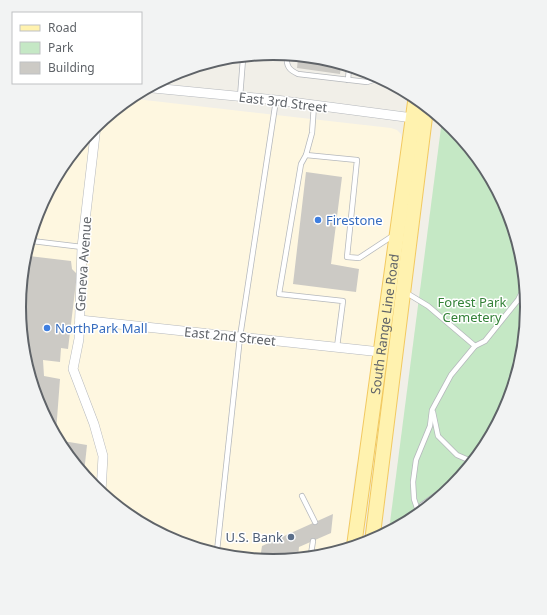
<svg xmlns="http://www.w3.org/2000/svg" width="547" height="615" font-family="'Noto Sans',sans-serif">
	<rect width="100%" height="100%" fill="#f1efe8"/>
	<!-- commercial -->
	<path fill="#fef7e0" d="M 136,99 L 391,128 L 397,130 L 401,134 L 403,146 L 363,449 L 356,466 L 346,548 L 273,562 L 176,543 L 93,487 L 38,405 L 19,307 L 38,210 L 94,127 Z"/>
	<!-- green -->
	<path fill="#c5e8c5" d="M 442,120 L 454,128 L 509,210 L 528,308 L 509,405 L 453,488 L 389,530 Z"/>
	<!-- building -->
	<g fill="#cccac5">
		<path d="M 298,58 L 341,66 L 340,74 L 297,68 Z"/>
		<path d="M 306,172 L 342,177 L 331,264 L 359,269 L 356,292 L 293,284 Z"/>
		<path d="M 29,256 L 71,261 L 72,269 L 77,274 L 68,349 L 61,348 L 60,362 L 43,360 L 44,376 L 60,379 L 56,432 L 38,405 L 19,307 Z"/>
		<path d="M 63,441 L 87,445 L 84,473 Z"/>
		<path d="M 333,514 L 331,533 L 299,547 L 298,557 L 273,562 L 260,559 L 262,546 Z"/>
	</g>
	<g fill="none" stroke-linecap="round" stroke-linejoin="round">
		<defs>
			<g id="lane">
				<path d="M 287,56 C 286,66 289,70 298,74 L 367,82 L 379,78"/>
				<path d="M 348,80 L 349,68"/>
				<path d="M 240,97 L 243,59"/>
				<path d="M 306,155 L 312,133 L 314,105"/>
				<path d="M 32,241 L 82,247"/>
				<path d="M 405,292 L 428,306 L 475,346"/>
				<path d="M 337,347 L 343,301 L 279,294 L 301,164 L 306,155 L 357,160 L 347,257 L 359,258 L 394,235"/>
				<path d="M 433,412 L 438,436 L 457,455 L 471,461"/>
				<path d="M 302,496 L 315,522"/>
				<path d="M 421,509 L 422,505 L 459,479"/>
				<path d="M 418,511 L 414,499 L 413,482 L 416,460 L 430,426 L 432,410 L 451,375 L 475,346 L 485,341 L 518,300 L 524,288"/>
				<path d="M 217,551 L 240,337 L 276,100"/>
				<path d="M 311,554 L 313,541"/>
			</g>
			<g id="street">
				<path d="M 153,88 L 276,100 L 413,118"/>
				<path d="M 96,126 L 82,247 L 79,339 L 73,369 L 94,424 L 103,456 L 101,492"/>
				<path d="M 80,320 L 381,352"/>
			</g>
			<g id="primary">
				<path d="M 372,542 L 426,109"/>
				<path id="s1" d="M 354,546 L 415,102"/>
			</g>
		</defs>
		<!-- lane casing -->
		<use href="#lane" stroke="#b5b8bc" stroke-width="6"/>
		<!-- street casing -->
		<use href="#street" stroke="#b5b8bc" stroke-width="10"/>
		<!-- primary casing -->
		<use href="#primary" stroke="#f2c960" stroke-width="16"/>
		<!-- lane -->
		<use href="#lane" stroke="#fff" stroke-width="4.5"/>
		<!-- street -->
		<use href="#street" stroke="#fff" stroke-width="9"/>
		<!-- primary -->
		<use href="#primary" stroke="#fff2af" stroke-width="14"/>
	</g>
	<!-- markers -->
	<g fill="#3f7fe0" stroke="#fff" stroke-width="1.5">
		<circle cx="318" cy="220" r="4"/>
		<circle cx="47" cy="328" r="4"/>
	</g>
	<circle fill="#5c6f8a" stroke="#fff" stroke-width="1.5" cx="291" cy="537" r="4"/>
	<g text-anchor="middle" dominant-baseline="central" stroke-width="3" stroke-linejoin="round" paint-order="stroke">
		<!-- street labels -->
		<g font-size="13" fill="#5f6368" stroke="#fff">
			<text transform="translate(283 102) rotate(7)">East 3rd Street</text>
			<text transform="translate(83 264) rotate(-86)">Geneva Avenue</text>
			<text stroke="none"><textPath href="#s1" startOffset="224">South Range Line Road</textPath></text>
			<text transform="translate(230 336) rotate(6)">East 2nd Street</text>
		</g>
		<!-- shop labels -->
		<g font-size="13" fill="#366cbe" stroke="#fff" text-anchor="start">
			<text x="326" y="220">Firestone</text>
			<text x="55" y="328">NorthPark Mall</text>
		</g>
		<!-- park labels -->
		<g font-size="13" fill="#348238" stroke="#fff">
			<text x="472" y="302">Forest Park<tspan x="472" dy="15">Cemetery</tspan></text>
		</g>
		<!-- service labels -->
		<g font-size="13" fill="#4e5e75" stroke="#fff" text-anchor="end">
			<text x="283" y="537">U.S. Bank</text>
		</g>
	</g>
	<!-- crop -->
	<path d="M0 0H547V615H0ZM26 307a247 247 0 1 1 494 0a247 247 0 1 1-494 0Z" fill="#f2f3f3" fill-rule="evenodd"/>
	<path fill="none" stroke="#5f6368" stroke-width="2" d="M26 307a247 247 0 1 1 494 0a247 247 0 1 1-494 0Z"/>
	<!-- legend -->
	<rect x="12" y="12" width="130" height="72" fill="#ffffff" stroke="#bfc1c3"/>
	<rect x="20" y="25" width="20" height="6" fill="#fff2af" stroke="#bfc1c3"/>
	<text x="48" y="32" font-size="12" fill="#5f6368">Road</text>
	<rect x="20" y="42" width="20" height="12" fill="#c5e8c5" stroke="#bfc1c3"/>
	<text x="48" y="52" font-size="12" fill="#5f6368">Park</text>
	<rect x="20" y="62" width="20" height="12" fill="#cccac5" stroke="#bfc1c3"/>
	<text x="48" y="72" font-size="12" fill="#5f6368">Building</text>
</svg>
